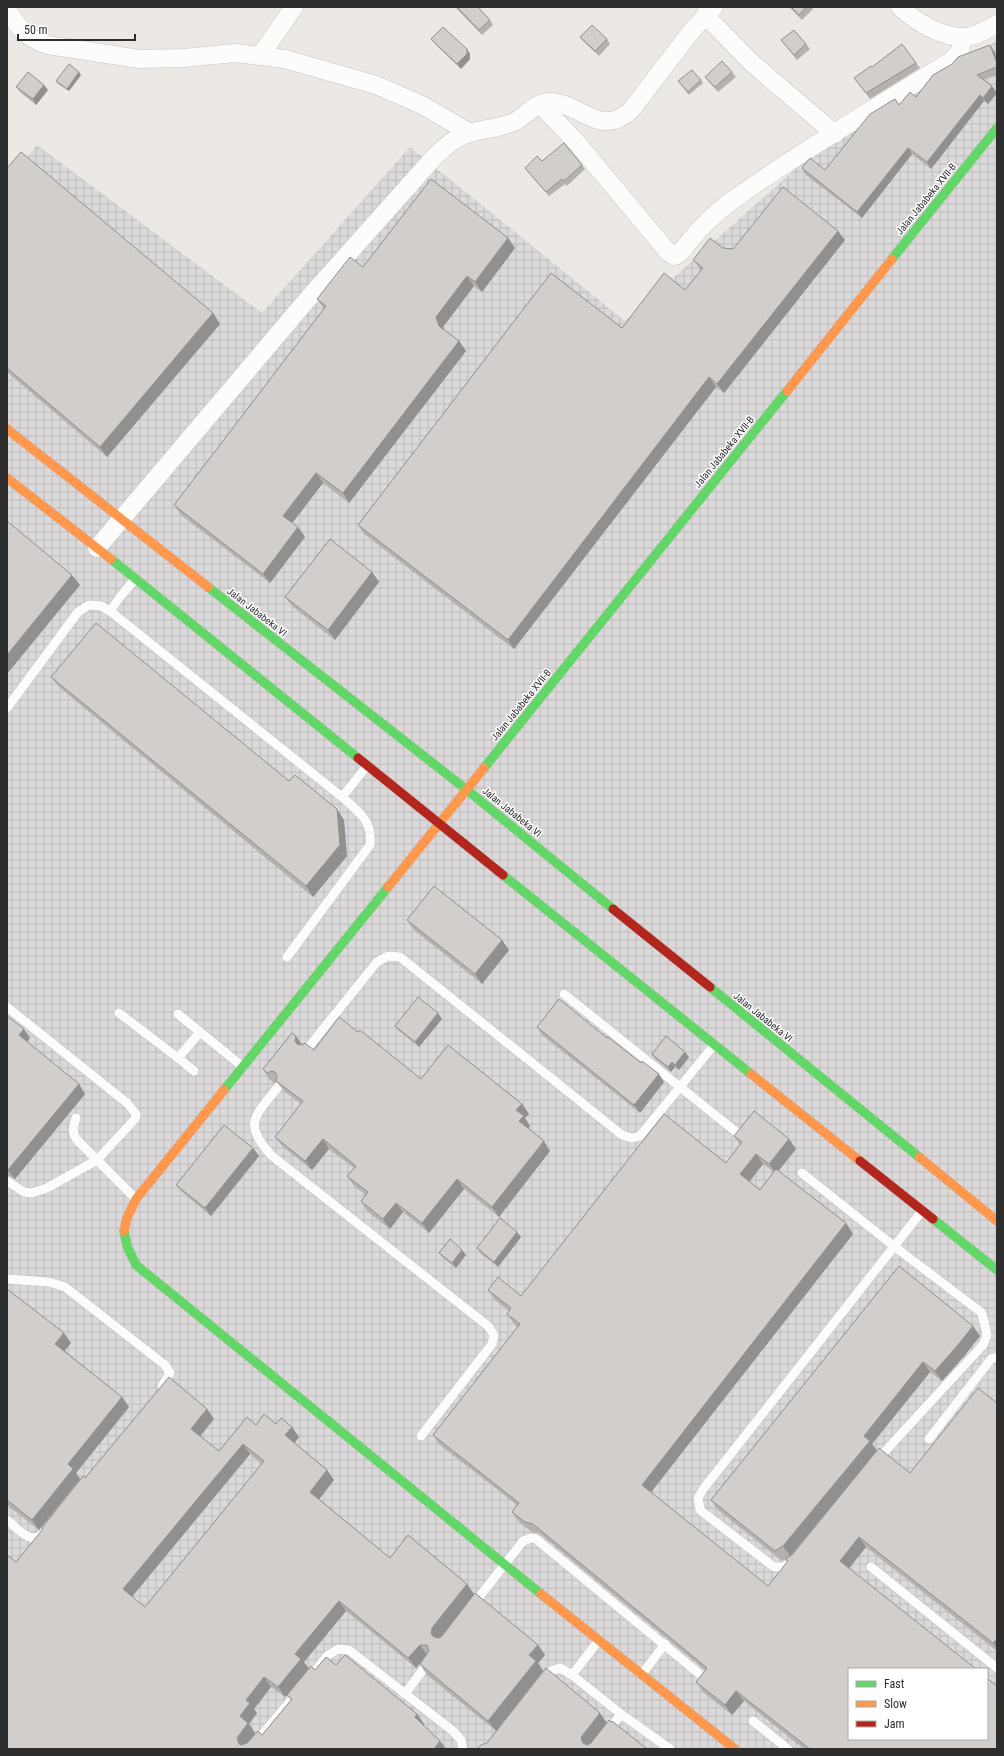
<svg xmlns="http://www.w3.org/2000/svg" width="1004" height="1756" font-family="'Roboto Condensed',sans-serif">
	<defs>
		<pattern id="industrial-grid" width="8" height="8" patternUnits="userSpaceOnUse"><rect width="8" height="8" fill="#dcd9db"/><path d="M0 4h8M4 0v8" fill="none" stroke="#bdbbbc"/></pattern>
	</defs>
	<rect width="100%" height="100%" fill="#ece8e4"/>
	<!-- industrial -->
	<path fill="url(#industrial-grid)" fill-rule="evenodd" d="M 997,41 L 997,1749 L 7,1749 L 7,183 L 37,145 L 262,313 L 410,147 L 625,321 L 809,157 L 887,108 ZM 849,1669 L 987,1669 L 987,1739 L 849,1739 Z"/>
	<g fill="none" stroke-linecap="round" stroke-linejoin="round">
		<defs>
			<g id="lane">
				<path d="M 110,611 L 120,597 L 135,579"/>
				<path d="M 7,708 L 78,612 L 89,605 L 101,606 L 110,611 L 342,797 C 359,812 373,821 370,845 L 287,957"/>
				<path d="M 342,797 L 367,766"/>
				<path d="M 564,994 L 740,1135"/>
				<path d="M 7,1007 L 127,1103 L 136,1114 L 135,1119 L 97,1160 L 47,1188 L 32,1193 L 24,1192 L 7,1181"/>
				<path d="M 119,1013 L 178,1058 L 200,1032"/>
				<path d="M 178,1014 L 243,1067"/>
				<path d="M 307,1049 L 377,962 L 388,956 L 400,957 L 622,1135 L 632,1138 L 640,1136 L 714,1045"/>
				<path d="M 178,1058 L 194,1071"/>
				<path d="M 278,1087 C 255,1116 242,1124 272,1156 L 488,1326 L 494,1335 L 492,1344 L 421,1436"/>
				<path d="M 76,1118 C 73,1128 71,1133 78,1141 L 136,1199"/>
				<path d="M 802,1173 L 895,1247 L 982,1313 L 987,1335 L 983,1345 L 877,1460"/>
				<path d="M 7,1279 L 49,1282 L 65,1287 L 165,1365 L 170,1373 L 162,1386"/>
				<path d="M 929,1439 L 991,1359 L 997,1357"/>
				<path d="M 7,1520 C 18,1529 32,1547 45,1532"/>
				<path d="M 793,1561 L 784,1567 L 774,1567 L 700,1510 L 698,1498 L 704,1488 L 922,1211"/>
				<path d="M 871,1567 L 997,1668"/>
				<path d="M 473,1605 L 523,1541 L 531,1538 L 536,1539 L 702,1676"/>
				<path d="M 642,1674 L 665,1644"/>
				<path d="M 572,1675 L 621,1714 L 670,1749"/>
				<path d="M 308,1679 L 327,1656 L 338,1649 L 349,1650 L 453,1731 L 461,1740 L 463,1749"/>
				<path d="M 543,1681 L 551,1671 L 560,1668 L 572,1675 L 599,1640"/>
				<path d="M 405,1694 L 430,1660"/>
				<path d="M 753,1721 L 788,1749"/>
				<path d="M 250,1749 L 298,1692"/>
				<path d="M 594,1749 L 621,1714"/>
			</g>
			<g id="street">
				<path d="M 900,7 C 917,23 947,41 971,36 C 980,34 989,28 997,24"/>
				<path d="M 7,10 C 19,28 27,39 48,45 L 139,59 L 184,58 L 235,53 L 285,59 L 376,85 L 422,105 L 470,133"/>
				<path d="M 705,15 L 752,63 L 835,134"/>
				<path d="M 260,56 L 294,7"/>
				<path d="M 540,104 L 578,144 L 668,252 L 674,256 C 680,255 683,249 687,244 C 699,229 714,214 730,202 C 801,151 877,107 951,61 L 960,51 L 963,37"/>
				<path d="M 97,548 L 306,301 L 436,155 C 443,149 451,141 460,137 C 477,128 498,130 516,121 C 526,115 537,102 550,102 C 581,103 600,139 631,110 L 694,28 L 714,7"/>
			</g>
			<g id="fast">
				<path d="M 892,259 L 997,128"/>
				<path d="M 111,559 L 358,758"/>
				<path d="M 208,587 L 467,790 L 613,909"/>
				<path d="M 484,768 L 787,391"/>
				<path d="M 503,875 L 751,1074"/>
				<path d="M 710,987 L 919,1157"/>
				<path d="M 224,1090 L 388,887"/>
				<path d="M 933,1219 L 997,1270"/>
				<path d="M 124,1231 L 127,1246 L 136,1265 L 541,1594"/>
			</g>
			<g id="slow">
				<path d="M 787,391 L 892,259"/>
				<path d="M 7,429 L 208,587"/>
				<path d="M 7,478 L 111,559"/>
				<path d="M 388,887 L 484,768"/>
				<path d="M 751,1074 L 860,1161"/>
				<path d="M 919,1157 L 997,1221"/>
				<path d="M 124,1231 L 127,1218 L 136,1199 L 224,1090"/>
				<path d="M 541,1594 L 735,1749"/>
			</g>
			<g id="jam">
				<path d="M 358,758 L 503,875"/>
				<path d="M 613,909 L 710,987"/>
				<path d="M 860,1161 L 933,1219"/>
			</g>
		</defs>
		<!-- lane casing -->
		<use href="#lane" stroke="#c5c4c5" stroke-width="10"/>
		<!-- street casing -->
		<use href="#street" stroke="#c5c4c5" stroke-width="19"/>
		<!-- fast casing -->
		<use href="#fast" stroke="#c5c4c5" stroke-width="10"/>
		<!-- slow casing -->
		<use href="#slow" stroke="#c5c4c5" stroke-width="10"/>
		<!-- jam casing -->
		<use href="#jam" stroke="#c5c4c5" stroke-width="10"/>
		<!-- lane -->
		<use href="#lane" stroke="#fcfcfb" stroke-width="9"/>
		<!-- street -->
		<use href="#street" stroke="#fcfcfb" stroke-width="18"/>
		<!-- fast -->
		<use href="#fast" stroke="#63d668" stroke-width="9"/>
		<!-- slow -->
		<use href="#slow" stroke="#ff974d" stroke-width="9"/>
		<!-- jam -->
		<use href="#jam" stroke="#b3261e" stroke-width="9"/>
	</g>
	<!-- wall -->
	<g fill="#b4b1af" fill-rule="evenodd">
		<path d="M 455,7 L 481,7 L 479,9 L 490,20 L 493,25 L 482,35 Z"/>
		<path d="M 789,7 L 812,7 L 813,9 L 802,20 Z"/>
		<path d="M 580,37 L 607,39 L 610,44 L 599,56 L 584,42 Z"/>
		<path d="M 431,39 L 467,49 L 470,54 L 470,59 L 461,69 L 435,44 Z"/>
		<path d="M 781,40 L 806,44 L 810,49 L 797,60 Z"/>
		<path d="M 994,51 L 997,58 L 997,75 L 984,80 L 997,93 L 988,104 L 984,101 L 931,169 L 912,154 L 862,218 L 806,175 L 802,168 L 825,170 L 899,105 L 916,97 Z"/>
		<path d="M 916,63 L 920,68 L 870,99 L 854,78 L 872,67 Z"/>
		<path d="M 732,72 L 736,77 L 718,92 L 709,82 L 705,77 Z"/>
		<path d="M 81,75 L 69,91 L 58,84 L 56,81 Z"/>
		<path d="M 701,80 L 703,83 L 689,95 L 678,81 Z"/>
		<path d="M 16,87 L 48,90 L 36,105 L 20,92 Z"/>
		<path d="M 542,161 L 582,165 L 585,169 L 567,186 L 565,184 L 549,196 L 528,172 L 525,168 Z"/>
		<path d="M 7,168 L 213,313 L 220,324 L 107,457 L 7,372 Z"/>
		<path d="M 508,238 L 515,248 L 482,292 L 474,286 L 443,327 L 444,330 L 459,341 L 466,351 L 349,503 L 323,483 L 292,523 L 305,537 L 270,583 L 181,515 L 174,505 L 324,309 L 317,299 L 363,267 Z"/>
		<path d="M 845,240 L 724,393 L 716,387 L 514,649 L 364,534 L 358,525 L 622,328 L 685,290 L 701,270 L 693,260 L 723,248 L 733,249 Z"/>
		<path d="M 372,572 L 379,582 L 335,640 L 293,607 L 285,597 Z"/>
		<path d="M 51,677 L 344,820 L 347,856 L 313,897 L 59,687 Z"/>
		<path d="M 407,920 L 509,950 L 482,984 L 414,930 Z"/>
		<path d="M 7,1016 L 30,1038 L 27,1042 L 85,1094 L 15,1179 L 7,1175 Z"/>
		<path d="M 442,1019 L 419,1047 L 399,1031 L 395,1026 Z"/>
		<path d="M 537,1027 L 607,1038 L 664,1082 L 640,1113 L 542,1035 Z"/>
		<path d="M 358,1032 L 421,1079 L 522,1104 L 529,1114 L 525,1118 L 530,1126 L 528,1129 L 550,1151 L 499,1217 L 464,1189 L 429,1233 L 403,1212 L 390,1229 L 367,1211 L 361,1201 L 366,1195 L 354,1186 L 347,1176 L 354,1168 L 329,1149 L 312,1170 L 282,1146 L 275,1137 L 301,1104 L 283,1090 L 277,1082 L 274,1083 L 269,1079 L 263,1069 L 296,1036 L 302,1045 L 314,1050 Z"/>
		<path d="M 652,1054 L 689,1057 L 679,1070 L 675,1067 L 671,1072 L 655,1059 Z"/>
		<path d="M 734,1136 L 789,1139 L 796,1149 L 778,1171 L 846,1223 L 853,1234 L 651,1492 L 768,1586 L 788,1562 L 785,1559 L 782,1561 L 718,1510 L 711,1500 L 899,1266 L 980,1336 L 965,1355 L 942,1381 L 930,1372 L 872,1444 L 877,1451 L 910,1473 L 997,1403 L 997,1651 L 866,1547 L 849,1568 L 997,1749 L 804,1749 L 744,1701 L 732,1715 L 703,1692 L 696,1682 L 705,1670 L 540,1534 L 532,1532 L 519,1522 L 512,1512 L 517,1505 L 440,1445 L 433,1435 L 518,1327 L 514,1324 L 507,1314 L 509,1311 L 495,1300 L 488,1290 L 521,1296 L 726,1163 L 740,1145 ZM 763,1164 L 774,1172 L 760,1190 L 750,1182 Z"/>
		<path d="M 253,1148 L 259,1156 L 211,1216 L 182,1192 L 176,1185 Z"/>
		<path d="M 521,1237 L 498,1267 L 480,1253 L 477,1248 Z"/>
		<path d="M 439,1253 L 466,1255 L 456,1268 L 443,1258 Z"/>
		<path d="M 7,1289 L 71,1343 L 65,1351 L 122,1397 L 129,1407 L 76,1473 L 80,1479 L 39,1530 L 7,1505 Z"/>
		<path d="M 169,1377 L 207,1409 L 214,1419 L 200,1436 L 219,1451 L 247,1417 L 256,1425 L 264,1414 L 276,1424 L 281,1418 L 292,1427 L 299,1437 L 295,1443 L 327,1470 L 334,1480 L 319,1499 L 390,1558 L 408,1535 L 467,1584 L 474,1594 L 441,1636 L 475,1593 L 538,1645 L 545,1655 L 538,1663 L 543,1671 L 496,1731 L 427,1675 L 420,1664 L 423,1660 L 416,1668 L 346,1611 L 304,1662 L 309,1669 L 285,1697 L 271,1687 L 254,1709 L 257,1713 L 249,1724 L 255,1733 L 254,1735 L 258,1731 L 262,1735 L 291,1700 L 287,1695 L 311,1666 L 315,1670 L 326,1657 L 336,1665 L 345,1655 L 417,1714 L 424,1724 L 423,1725 L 440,1741 L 446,1749 L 7,1749 L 7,1555 L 16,1562 L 43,1529 L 42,1528 L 83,1476 L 85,1478 ZM 250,1454 L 262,1464 L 145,1607 L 132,1597 Z"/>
	</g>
	<!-- shaded-wall -->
	<g fill="#92908e">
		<path d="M 990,45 L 994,51 L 997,58 L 997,63 Z"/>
		<path d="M 467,49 L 470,54 L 470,59 L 461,69 L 457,64 Z"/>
		<path d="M 79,72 L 81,75 L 69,91 L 67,89 Z"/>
		<path d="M 44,85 L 48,90 L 36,105 L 33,99 Z"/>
		<path d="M 992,86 L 997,93 L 988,104 L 983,98 Z"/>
		<path d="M 980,95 L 984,101 L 931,169 L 927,162 Z"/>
		<path d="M 908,148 L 912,154 L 862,218 L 857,212 Z"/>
		<path d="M 838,231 L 845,240 L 724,393 L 717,384 Z"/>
		<path d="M 508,238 L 515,248 L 482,292 L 475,282 Z"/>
		<path d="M 467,276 L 474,286 L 443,327 L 446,336 L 439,326 L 436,317 Z"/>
		<path d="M 213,313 L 220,324 L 107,457 L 100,447 Z"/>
		<path d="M 459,341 L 466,351 L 349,503 L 343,493 Z"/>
		<path d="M 709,377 L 716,387 L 514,649 L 508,640 Z"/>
		<path d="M 316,473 L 323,483 L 290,526 L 283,516 Z"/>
		<path d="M 298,527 L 305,537 L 270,583 L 263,574 Z"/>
		<path d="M 372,572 L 379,582 L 335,640 L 328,630 Z"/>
		<path d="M 72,575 L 80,585 L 7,674 L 7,655 Z"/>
		<path d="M 337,809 L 344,820 L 347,856 L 313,897 L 306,886 Z"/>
		<path d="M 502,940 L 509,950 L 482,984 L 475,974 Z"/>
		<path d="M 438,1013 L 442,1019 L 419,1047 L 415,1042 Z"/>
		<path d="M 24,1029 L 30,1038 L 25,1044 L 19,1035 Z"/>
		<path d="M 296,1036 L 302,1045 L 301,1051 L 295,1041 Z"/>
		<path d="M 685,1052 L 689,1057 L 679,1070 L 675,1065 Z"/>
		<path d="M 672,1062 L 675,1067 L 671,1072 L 668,1067 Z"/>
		<path d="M 659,1074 L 664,1082 L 640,1113 L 634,1105 Z"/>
		<path d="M 79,1084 L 85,1094 L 15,1179 L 8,1170 Z"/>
		<path d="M 522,1104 L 529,1114 L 525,1118 L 530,1126 L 526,1131 L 519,1121 L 516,1110 Z"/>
		<path d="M 323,1139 L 329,1149 L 312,1170 L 305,1161 Z"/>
		<path d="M 789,1139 L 796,1149 L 776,1174 L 769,1164 Z"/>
		<path d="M 544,1141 L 550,1151 L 499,1217 L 492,1207 Z"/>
		<path d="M 253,1148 L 259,1156 L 211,1216 L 205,1208 Z"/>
		<path d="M 756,1154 L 763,1164 L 747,1184 L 740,1174 Z"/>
		<path d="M 457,1179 L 464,1189 L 429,1233 L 422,1223 Z"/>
		<path d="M 396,1203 L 403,1212 L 390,1229 L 383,1219 Z"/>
		<path d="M 846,1223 L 853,1234 L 649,1495 L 642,1485 Z"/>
		<path d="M 517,1232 L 521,1237 L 498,1267 L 494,1262 Z"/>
		<path d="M 462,1250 L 466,1255 L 456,1268 L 452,1263 Z"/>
		<path d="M 973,1326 L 980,1336 L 965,1355 L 942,1381 L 935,1371 Z"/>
		<path d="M 64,1333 L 71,1343 L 62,1354 L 55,1344 Z"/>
		<path d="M 923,1362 L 930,1372 L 872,1444 L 877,1451 L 790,1556 L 783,1546 L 864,1436 Z"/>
		<path d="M 122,1397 L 129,1407 L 76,1473 L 80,1479 L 39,1530 L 32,1520 L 68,1464 Z"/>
		<path d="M 207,1409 L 214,1419 L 198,1439 L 191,1429 Z"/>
		<path d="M 292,1427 L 299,1437 L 292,1446 L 285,1435 Z"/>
		<path d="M 243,1444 L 250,1454 L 130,1599 L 123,1589 Z"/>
		<path d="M 327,1470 L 334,1480 L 317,1502 L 310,1492 Z"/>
		<path d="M 859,1537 L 866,1547 L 847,1571 L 840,1561 Z"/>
		<path d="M 467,1584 L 474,1594 L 438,1644 L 431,1634 L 432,1628 Z"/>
		<path d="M 339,1601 L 346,1611 L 304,1662 L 309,1669 L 285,1697 L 278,1687 L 295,1654 Z"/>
		<path d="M 997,1639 L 997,1648 L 993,1643 Z"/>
		<path d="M 420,1645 L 427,1655 L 416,1668 L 408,1658 Z"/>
		<path d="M 538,1645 L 545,1655 L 538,1663 L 543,1671 L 496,1731 L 488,1721 L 529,1655 Z"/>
		<path d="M 264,1677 L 271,1687 L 254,1709 L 257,1713 L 249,1724 L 255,1733 L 245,1749 L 239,1744 L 237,1738 L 240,1716 L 246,1700 Z"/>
		<path d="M 736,1691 L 744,1701 L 732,1715 L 725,1705 Z"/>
		<path d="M 600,1713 L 607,1723 L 589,1746 L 583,1743 L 581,1738 L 582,1736 Z"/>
		<path d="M 417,1714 L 424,1724 L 422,1727 L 415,1717 Z"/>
		<path d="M 440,1741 L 446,1749 L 434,1749 Z"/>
	</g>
	<!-- building -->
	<g fill="#d1cecb" stroke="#92908e" fill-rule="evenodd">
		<path d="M 457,7 L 478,7 L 490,20 L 479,30 Z"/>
		<path d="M 791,7 L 806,7 L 799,15 Z"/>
		<path d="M 592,25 L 607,39 L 595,51 L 580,37 Z"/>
		<path d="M 443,27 L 467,49 L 467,54 L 457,64 L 431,39 Z"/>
		<path d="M 794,30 L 806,44 L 794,55 L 781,40 Z"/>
		<path d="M 902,44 L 916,63 L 866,93 L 854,78 L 871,66 L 872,67 Z"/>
		<path d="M 990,45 L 997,63 L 997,67 L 977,75 L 992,86 L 983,98 L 980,95 L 927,162 L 908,148 L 857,212 L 802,168 L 810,158 L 825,170 L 870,114 L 895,99 L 899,105 L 910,92 L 916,97 L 933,75 L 952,64 L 958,57 Z"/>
		<path d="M 722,61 L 732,72 L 715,87 L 705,77 Z"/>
		<path d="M 69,64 L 79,72 L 67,89 L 56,81 Z"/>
		<path d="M 692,70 L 701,80 L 688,92 L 678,81 Z"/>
		<path d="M 28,72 L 44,85 L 33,99 L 16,87 Z"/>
		<path d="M 564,143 L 582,165 L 564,181 L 562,179 L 546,192 L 525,168 L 537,156 L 542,161 Z"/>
		<path d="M 21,152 L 213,313 L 100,447 L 7,368 L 7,168 Z"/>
		<path d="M 431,179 L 508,238 L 475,282 L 467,276 L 436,317 L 439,326 L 459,341 L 343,493 L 316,473 L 283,516 L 298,527 L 263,574 L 174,505 L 326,306 L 317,299 L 350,257 L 363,267 Z"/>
		<path d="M 783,187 L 838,231 L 717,384 L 709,377 L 508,640 L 358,525 L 551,273 L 622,328 L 664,273 L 685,290 L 703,268 L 693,260 L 710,238 L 723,248 L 733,249 Z"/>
		<path d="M 7,521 L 72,575 L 7,655 Z"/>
		<path d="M 330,539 L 372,572 L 328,630 L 285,597 Z"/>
		<path d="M 96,623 L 289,781 L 295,775 L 337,809 L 340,845 L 306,886 L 51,677 Z"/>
		<path d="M 434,886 L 502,940 L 475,974 L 407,920 Z"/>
		<path d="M 418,997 L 438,1013 L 415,1042 L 395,1026 Z"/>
		<path d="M 559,999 L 607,1038 L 608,1037 L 641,1063 L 642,1061 L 659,1074 L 634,1105 L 537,1027 Z"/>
		<path d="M 7,1016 L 24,1029 L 19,1035 L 79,1084 L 8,1170 L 7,1169 Z"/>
		<path d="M 339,1017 L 358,1032 L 360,1030 L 421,1079 L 448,1045 L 522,1104 L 516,1110 L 524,1116 L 519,1121 L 544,1141 L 492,1207 L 457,1179 L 422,1223 L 396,1203 L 383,1219 L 361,1201 L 368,1192 L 347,1176 L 356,1166 L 323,1139 L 305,1161 L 275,1137 L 303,1101 L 276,1081 L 277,1076 L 275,1072 L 272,1071 L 267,1073 L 263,1069 L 292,1033 L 296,1036 L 295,1041 L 297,1044 L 302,1045 L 305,1043 L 314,1050 Z"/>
		<path d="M 666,1036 L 685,1052 L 675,1065 L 672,1062 L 668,1067 L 652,1054 Z"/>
		<path d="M 754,1111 L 789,1139 L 769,1164 L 756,1154 L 740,1174 L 760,1190 L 776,1169 L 846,1223 L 642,1485 L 768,1586 L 788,1561 L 785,1559 L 792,1555 L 879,1448 L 910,1473 L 978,1388 L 997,1403 L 997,1639 L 993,1643 L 859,1537 L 840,1561 L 976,1669 L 849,1669 L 849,1739 L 987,1739 L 987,1678 L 997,1686 L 997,1749 L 810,1749 L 736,1691 L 725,1705 L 696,1682 L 707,1668 L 533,1524 L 525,1522 L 512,1512 L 519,1503 L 433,1435 L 520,1324 L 507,1314 L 511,1308 L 488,1290 L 498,1277 L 521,1296 L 664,1114 L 726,1163 L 742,1142 L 734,1136 Z"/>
		<path d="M 224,1125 L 253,1148 L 205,1208 L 176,1185 Z"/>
		<path d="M 500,1218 L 517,1232 L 494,1262 L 477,1248 Z"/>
		<path d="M 450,1239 L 462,1250 L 452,1263 L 439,1253 Z"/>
		<path d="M 899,1266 L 973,1326 L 958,1345 L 935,1371 L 923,1362 L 864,1436 L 870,1441 L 783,1546 L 775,1551 L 711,1500 Z"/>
		<path d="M 7,1289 L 64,1333 L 55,1344 L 122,1397 L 68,1464 L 73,1469 L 32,1520 L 7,1500 Z"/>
		<path d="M 169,1377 L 207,1409 L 191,1429 L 219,1451 L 247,1417 L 256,1425 L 264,1414 L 276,1424 L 281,1418 L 292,1427 L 285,1435 L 327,1470 L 310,1492 L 390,1558 L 408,1535 L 467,1584 L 432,1628 L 431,1634 L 434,1637 L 439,1638 L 442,1636 L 475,1593 L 538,1645 L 529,1655 L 536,1661 L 488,1721 L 420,1664 L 429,1651 L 427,1645 L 420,1645 L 408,1658 L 339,1601 L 295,1654 L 301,1659 L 278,1687 L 264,1677 L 246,1700 L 250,1703 L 240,1716 L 248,1723 L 237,1738 L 239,1744 L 242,1745 L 247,1743 L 258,1731 L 262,1735 L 292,1699 L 287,1695 L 311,1666 L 315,1670 L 326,1657 L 336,1665 L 345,1655 L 417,1714 L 415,1717 L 440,1741 L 434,1749 L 7,1749 L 7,1555 L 16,1562 L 43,1529 L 42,1528 L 83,1476 L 85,1478 ZM 243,1444 L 264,1461 L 145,1607 L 123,1589 Z"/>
		<path d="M 546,1668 L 600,1713 L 582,1736 L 581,1738 L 583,1743 L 587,1745 L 591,1743 L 609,1720 L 611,1722 L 612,1721 L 647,1749 L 477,1749 L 481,1745 L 487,1743 Z"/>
	</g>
	<g text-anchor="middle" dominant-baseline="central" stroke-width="3" stroke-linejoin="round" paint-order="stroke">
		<!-- street labels -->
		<g font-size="10" fill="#2e2e2e" stroke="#fff">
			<text transform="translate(926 199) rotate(-51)">Jalan Jababeka XVII-B</text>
			<text transform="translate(724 452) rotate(-51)">Jalan Jababeka XVII-B</text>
			<text transform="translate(257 612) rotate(38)">Jalan Jababeka VI</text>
			<text transform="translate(521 705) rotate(-51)">Jalan Jababeka XVII-B</text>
			<text transform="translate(512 812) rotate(39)">Jalan Jababeka VI</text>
			<text transform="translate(763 1017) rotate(39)">Jalan Jababeka VI</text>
		</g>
	</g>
	<!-- border -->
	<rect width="1004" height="1756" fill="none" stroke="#2e2e2e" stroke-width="16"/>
	<!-- legend -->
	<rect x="848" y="1668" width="140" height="72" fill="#ffffff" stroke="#ababab"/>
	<rect x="856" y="1681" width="20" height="6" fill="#63d668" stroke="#ababab"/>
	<text x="884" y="1688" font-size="12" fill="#2e2e2e">Fast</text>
	<rect x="856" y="1701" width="20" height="6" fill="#ff974d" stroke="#ababab"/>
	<text x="884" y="1708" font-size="12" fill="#2e2e2e">Slow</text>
	<rect x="856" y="1721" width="20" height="6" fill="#b3261e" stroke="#ababab"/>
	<text x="884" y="1728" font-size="12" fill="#2e2e2e">Jam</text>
	<!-- scale -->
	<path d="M18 34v6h117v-6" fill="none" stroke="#2e2e2e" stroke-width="2"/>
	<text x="24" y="34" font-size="12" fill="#2e2e2e" stroke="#ffffff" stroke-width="3" paint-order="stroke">50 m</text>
</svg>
